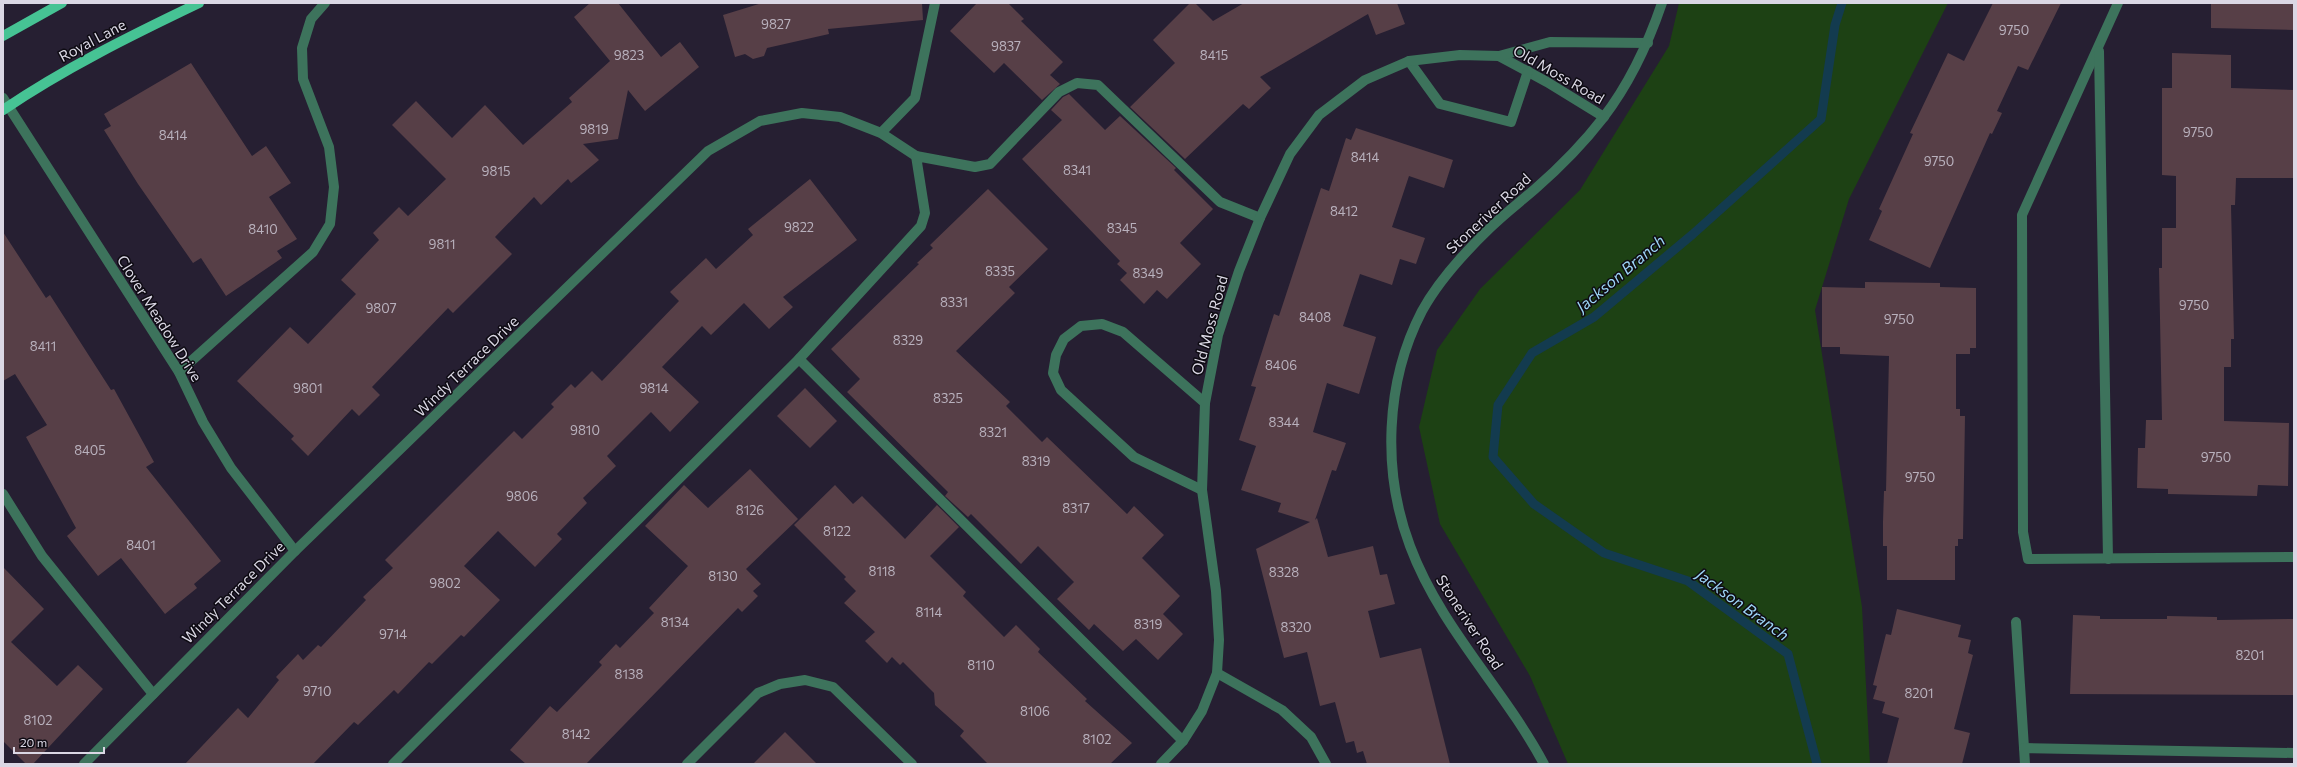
<svg xmlns="http://www.w3.org/2000/svg" width="2297" height="767" font-family="Commissioner,sans-serif">
	<rect width="100%" height="100%" fill="#261f32"/>
	<!-- green -->
	<path fill="#1d4114" d="M 1679,3 L 1948,3 L 1849,199 L 1815,310 L 1862,607 L 1870,764 L 1568,764 L 1530,676 L 1440,524 L 1419,427 L 1437,350 L 1480,289 L 1580,190 L 1669,46 Z"/>
	<g fill="none" stroke-linecap="round" stroke-linejoin="round">
		<!-- stream -->
		<path stroke="#133b4f" stroke-width="9" d="M 1817,764 L 1788,654 L 1688,581 L 1604,553 L 1534,504 L 1493,457 L 1498,405 L 1532,353 L 1594,317 L 1693,234 L 1821,119 L 1835,25 L 1842,3"/>
	</g>
	<!-- building -->
	<g fill="#573f47">
		<path d="M 590,3 L 618,3 L 661,57 L 680,42 L 699,67 L 645,111 L 628,90 L 618,139 L 583,144 L 599,160 L 571,183 L 568,179 L 541,205 L 534,197 L 495,237 L 512,254 L 453,313 L 448,308 L 372,387 L 380,395 L 359,416 L 352,409 L 308,456 L 291,439 L 294,436 L 237,381 L 290,327 L 308,344 L 356,294 L 341,280 L 379,240 L 373,233 L 399,207 L 408,216 L 446,179 L 392,125 L 416,101 L 452,138 L 485,105 L 523,145 L 572,102 L 569,98 L 610,61 L 574,17 Z"/>
		<path d="M 762,3 L 922,3 L 923,20 L 828,29 L 829,34 L 767,48 L 764,56 L 753,59 L 745,54 L 735,57 L 723,15 Z"/>
		<path d="M 977,3 L 1008,3 L 1024,19 L 1021,21 L 1063,62 L 1050,75 L 1060,84 L 1042,100 L 1004,63 L 994,73 L 950,31 Z"/>
		<path d="M 1190,3 L 1195,3 L 1213,21 L 1244,3 L 1397,3 L 1405,24 L 1376,35 L 1368,14 L 1260,77 L 1271,88 L 1249,109 L 1243,104 L 1185,159 L 1130,107 L 1175,63 L 1153,40 Z"/>
		<path d="M 1993,3 L 2061,3 L 2028,70 L 2018,66 L 1997,111 L 2002,113 L 1992,134 L 1990,133 L 1930,268 L 1869,240 L 1882,211 L 1879,209 L 1913,134 L 1910,133 L 1948,53 L 1964,61 Z"/>
		<path d="M 2211,3 L 2294,3 L 2294,30 L 2211,28 Z"/>
		<path d="M 2172,53 L 2231,55 L 2231,88 L 2294,90 L 2294,178 L 2236,178 L 2235,205 L 2231,205 L 2234,339 L 2231,339 L 2231,367 L 2224,367 L 2224,421 L 2289,423 L 2288,486 L 2258,485 L 2257,496 L 2168,494 L 2168,489 L 2137,488 L 2138,448 L 2145,448 L 2146,420 L 2162,420 L 2159,268 L 2162,268 L 2162,228 L 2176,228 L 2176,176 L 2162,175 L 2162,88 L 2172,88 Z"/>
		<path d="M 191,63 L 252,156 L 266,146 L 291,183 L 269,197 L 297,239 L 277,251 L 282,258 L 226,296 L 201,258 L 193,263 L 138,184 L 104,130 L 111,126 L 104,114 Z"/>
		<path d="M 1069,94 L 1105,130 L 1120,116 L 1176,168 L 1174,170 L 1213,209 L 1180,243 L 1201,264 L 1167,299 L 1157,290 L 1144,304 L 1120,280 L 1127,273 L 1117,264 L 1120,261 L 1022,159 L 1062,120 L 1051,110 L 1063,97 Z"/>
		<path d="M 1356,128 L 1453,160 L 1444,188 L 1409,176 L 1392,227 L 1425,238 L 1416,264 L 1400,259 L 1392,285 L 1360,274 L 1343,326 L 1376,337 L 1359,394 L 1327,383 L 1313,432 L 1346,443 L 1336,471 L 1332,470 L 1315,520 L 1317,518 L 1328,557 L 1373,546 L 1380,575 L 1387,574 L 1395,604 L 1368,611 L 1380,658 L 1421,648 L 1450,764 L 1367,764 L 1363,751 L 1357,753 L 1354,741 L 1346,743 L 1335,702 L 1320,706 L 1307,652 L 1284,658 L 1256,549 L 1310,522 L 1278,512 L 1281,503 L 1241,490 L 1256,446 L 1239,440 L 1256,387 L 1251,386 L 1274,314 L 1279,316 L 1321,188 L 1329,191 L 1346,138 L 1351,140 Z"/>
		<path d="M 810,179 L 857,240 L 783,297 L 793,307 L 769,329 L 744,303 L 711,335 L 702,326 L 662,367 L 699,402 L 670,432 L 651,412 L 607,456 L 616,466 L 583,498 L 587,503 L 557,534 L 562,539 L 535,567 L 498,531 L 464,566 L 500,600 L 464,637 L 461,635 L 432,664 L 429,662 L 398,694 L 394,690 L 358,725 L 354,722 L 313,764 L 185,764 L 238,708 L 248,718 L 279,680 L 276,677 L 298,654 L 303,660 L 318,645 L 321,647 L 366,600 L 363,597 L 393,568 L 385,560 L 514,431 L 522,439 L 554,407 L 551,404 L 571,384 L 575,388 L 592,371 L 602,381 L 679,301 L 670,292 L 706,258 L 716,269 L 753,235 L 748,229 Z"/>
		<path d="M 988,189 L 1048,249 L 1009,287 L 1015,293 L 956,351 L 1010,402 L 1006,406 L 1042,442 L 1047,437 L 1127,514 L 1134,506 L 1164,535 L 1142,558 L 1180,596 L 1163,614 L 1183,634 L 1158,660 L 1136,639 L 1123,651 L 1094,624 L 1089,630 L 1057,599 L 1074,582 L 1038,546 L 1021,564 L 971,514 L 968,517 L 945,496 L 948,492 L 847,392 L 860,379 L 831,349 L 919,264 L 917,263 L 933,248 L 930,245 Z"/>
		<path d="M 3,232 L 46,298 L 50,295 L 111,390 L 114,389 L 154,462 L 146,467 L 221,561 L 194,584 L 197,588 L 165,614 L 121,558 L 98,576 L 67,536 L 76,528 L 26,437 L 47,425 L 15,374 L 3,381 Z"/>
		<path d="M 1865,282 L 1940,283 L 1940,287 L 1976,288 L 1976,348 L 1970,348 L 1970,354 L 1956,354 L 1956,409 L 1960,409 L 1960,416 L 1965,416 L 1963,539 L 1958,539 L 1958,546 L 1955,546 L 1955,580 L 1887,580 L 1887,546 L 1883,546 L 1883,522 L 1884,491 L 1886,491 L 1889,356 L 1840,354 L 1840,347 L 1822,347 L 1822,287 L 1865,288 Z"/>
		<path d="M 805,388 L 837,421 L 810,448 L 777,416 Z"/>
		<path d="M 750,469 L 798,519 L 746,569 L 761,584 L 753,591 L 758,596 L 742,612 L 738,608 L 586,764 L 526,764 L 510,750 L 550,706 L 557,712 L 602,665 L 599,662 L 616,644 L 620,648 L 654,613 L 649,608 L 688,566 L 645,526 L 684,485 L 708,508 Z"/>
		<path d="M 835,485 L 853,504 L 862,496 L 905,539 L 937,505 L 959,527 L 930,556 L 966,592 L 963,596 L 1004,637 L 1016,625 L 1040,649 L 1038,652 L 1087,699 L 1085,701 L 1132,743 L 1110,764 L 988,764 L 960,736 L 964,731 L 935,705 L 934,693 L 903,662 L 900,665 L 892,657 L 887,663 L 865,641 L 875,632 L 844,603 L 856,591 L 844,579 L 846,577 L 794,525 Z"/>
		<path d="M 3,567 L 44,609 L 11,642 L 57,686 L 78,665 L 103,689 L 33,764 L 26,764 L 3,741 Z"/>
		<path d="M 1897,609 L 1961,625 L 1958,637 L 1971,640 L 1968,653 L 1973,655 L 1954,729 L 1970,733 L 1962,764 L 1887,764 L 1899,718 L 1882,713 L 1885,702 L 1873,699 L 1877,686 L 1873,685 L 1886,634 L 1891,635 Z"/>
		<path d="M 2073,615 L 2100,616 L 2100,619 L 2167,619 L 2167,616 L 2217,617 L 2217,620 L 2294,619 L 2294,695 L 2070,694 Z"/>
		<path d="M 785,732 L 817,764 L 753,764 Z"/>
	</g>
	<g fill="none" stroke-linecap="round" stroke-linejoin="round">
		<!-- minor -->
		<g stroke="#3d735c" stroke-width="10">
			<path d="M 2118,3 L 2022,215 L 2023,532 L 2028,559 L 2294,557"/>
			<path d="M 2099,51 L 2108,559"/>
			<path d="M 1499,56 L 1547,82 L 1604,117"/>
			<path d="M 1409,61 L 1440,104 L 1511,122 L 1528,71"/>
			<path d="M 3,98 L 179,372 L 203,422 L 231,468 L 295,551"/>
			<path d="M 881,133 L 915,98 L 935,3"/>
			<path d="M 799,359 L 1183,741"/>
			<path d="M 179,372 L 313,252 L 330,224 L 334,187 L 329,147 L 303,79 L 302,48 L 311,19 L 325,3"/>
			<path d="M 1202,490 L 1134,457 L 1061,390 L 1053,373 L 1056,355 L 1064,339 L 1081,326 L 1102,324 L 1123,332 L 1205,403"/>
			<path d="M 3,494 L 42,556 L 153,694"/>
			<path d="M 2016,622 L 2024,748"/>
			<path d="M 1217,673 L 1282,710 L 1311,737 L 1326,764"/>
			<path d="M 84,764 L 295,551 L 708,151 L 760,121 L 802,113 L 840,117 L 881,133 L 916,156"/>
			<path d="M 393,764 L 799,359 L 921,226 L 925,213 L 916,156 L 975,167 L 990,164 L 1059,92 L 1077,83 L 1098,85 L 1220,202 L 1260,218"/>
			<path d="M 687,764 L 758,693 L 780,684 L 805,680 L 833,687 L 912,764"/>
			<path d="M 1161,764 L 1183,741 L 1202,711 L 1217,673 L 1219,640 L 1216,591 L 1202,490 L 1205,403 L 1218,335 L 1239,271 L 1260,218 L 1290,154 L 1319,115 L 1365,80 L 1409,61 L 1460,55 L 1499,56 L 1550,42 L 1648,43"/>
			<path d="M 1544,764 C 1504,689 1440,627 1410,546 C 1382,472 1385,382 1422,311 C 1439,280 1465,252 1490,228 C 1504,214 1520,202 1535,189 C 1559,168 1583,144 1603,118 C 1630,83 1648,44 1662,3"/>
			<path d="M 2025,764 L 2024,748 L 2294,753"/>
		</g>
		<!-- major -->
		<g stroke="#46c394" stroke-width="10">
			<path d="M 3,36 L 62,3"/>
			<path d="M 3,110 C 65,68 132,35 199,3"/>
		</g>
	</g>
	<g text-anchor="middle" dominant-baseline="central" stroke-width="3" stroke-linejoin="round" paint-order="stroke">
		<!-- number labels -->
		<g font-size="13" fill="#b9b1bd">
			<text x="776" y="24">9827</text>
			<text x="2014" y="30">9750</text>
			<text x="1006" y="46">9837</text>
			<text x="629" y="55">9823</text>
			<text x="1214" y="55">8415</text>
			<text x="594" y="129">9819</text>
			<text x="2198" y="132">9750</text>
			<text x="173" y="135">8414</text>
			<text x="1365" y="157">8414</text>
			<text x="1939" y="161">9750</text>
			<text x="1077" y="170">8341</text>
			<text x="496" y="171">9815</text>
			<text x="1344" y="211">8412</text>
			<text x="799" y="227">9822</text>
			<text x="1122" y="228">8345</text>
			<text x="263" y="229">8410</text>
			<text x="442" y="244">9811</text>
			<text x="1000" y="271">8335</text>
			<text x="1148" y="273">8349</text>
			<text x="954" y="302">8331</text>
			<text x="2194" y="305">9750</text>
			<text x="381" y="308">9807</text>
			<text x="1315" y="317">8408</text>
			<text x="1899" y="319">9750</text>
			<text x="908" y="340">8329</text>
			<text x="43" y="346">8411</text>
			<text x="1281" y="365">8406</text>
			<text x="308" y="388">9801</text>
			<text x="654" y="388">9814</text>
			<text x="948" y="398">8325</text>
			<text x="1284" y="422">8344</text>
			<text x="585" y="430">9810</text>
			<text x="993" y="432">8321</text>
			<text x="90" y="450">8405</text>
			<text x="2216" y="457">9750</text>
			<text x="1036" y="461">8319</text>
			<text x="1920" y="477">9750</text>
			<text x="522" y="496">9806</text>
			<text x="1076" y="508">8317</text>
			<text x="750" y="510">8126</text>
			<text x="837" y="531">8122</text>
			<text x="141" y="545">8401</text>
			<text x="882" y="571">8118</text>
			<text x="1284" y="572">8328</text>
			<text x="723" y="576">8130</text>
			<text x="445" y="583">9802</text>
			<text x="929" y="612">8114</text>
			<text x="675" y="622">8134</text>
			<text x="1148" y="624">8319</text>
			<text x="1296" y="627">8320</text>
			<text x="393" y="634">9714</text>
			<text x="2250" y="655">8201</text>
			<text x="981" y="665">8110</text>
			<text x="629" y="674">8138</text>
			<text x="317" y="691">9710</text>
			<text x="1919" y="693">8201</text>
			<text x="1035" y="711">8106</text>
			<text x="38" y="720">8102</text>
			<text x="576" y="734">8142</text>
			<text x="1097" y="739">8102</text>
		</g>
		<!-- street labels -->
		<g font-size="15" fill="#dad7e4" stroke="#0e0b13">
			<text transform="translate(92 40) rotate(-28)">Royal Lane</text>
			<text transform="translate(1559 74) rotate(30)">Old Moss Road</text>
			<text transform="translate(1488 213) rotate(-43)">Stoneriver Road</text>
			<text transform="translate(160 318) rotate(58)">Clover Meadow Drive</text>
			<text transform="translate(1209 325) rotate(-75)">Old Moss Road</text>
			<text transform="translate(466 366) rotate(-44)">Windy Terrace Drive</text>
			<text transform="translate(233 592) rotate(-45)">Windy Terrace Drive</text>
			<text transform="translate(1470 622) rotate(57)">Stoneriver Road</text>
		</g>
		<!-- water labels -->
		<g font-size="16" font-style="italic" fill="#9cd4f5" stroke="#0e0b13">
			<text transform="translate(1620 273) rotate(-40)">Jackson Branch</text>
			<text transform="translate(1743 604) rotate(36)">Jackson Branch</text>
		</g>
	</g>
	<!-- border -->
	<rect width="2297" height="767" fill="none" stroke="#dad7e4" stroke-width="8"/>
	<!-- scale -->
	<path d="M14 747v6h90v-6" fill="none" stroke="#dad7e4" stroke-width="2"/>
	<text x="20" y="747" font-size="12" fill="#dad7e4" stroke="#0e0b13" stroke-width="3" paint-order="stroke">20 m</text>
</svg>
